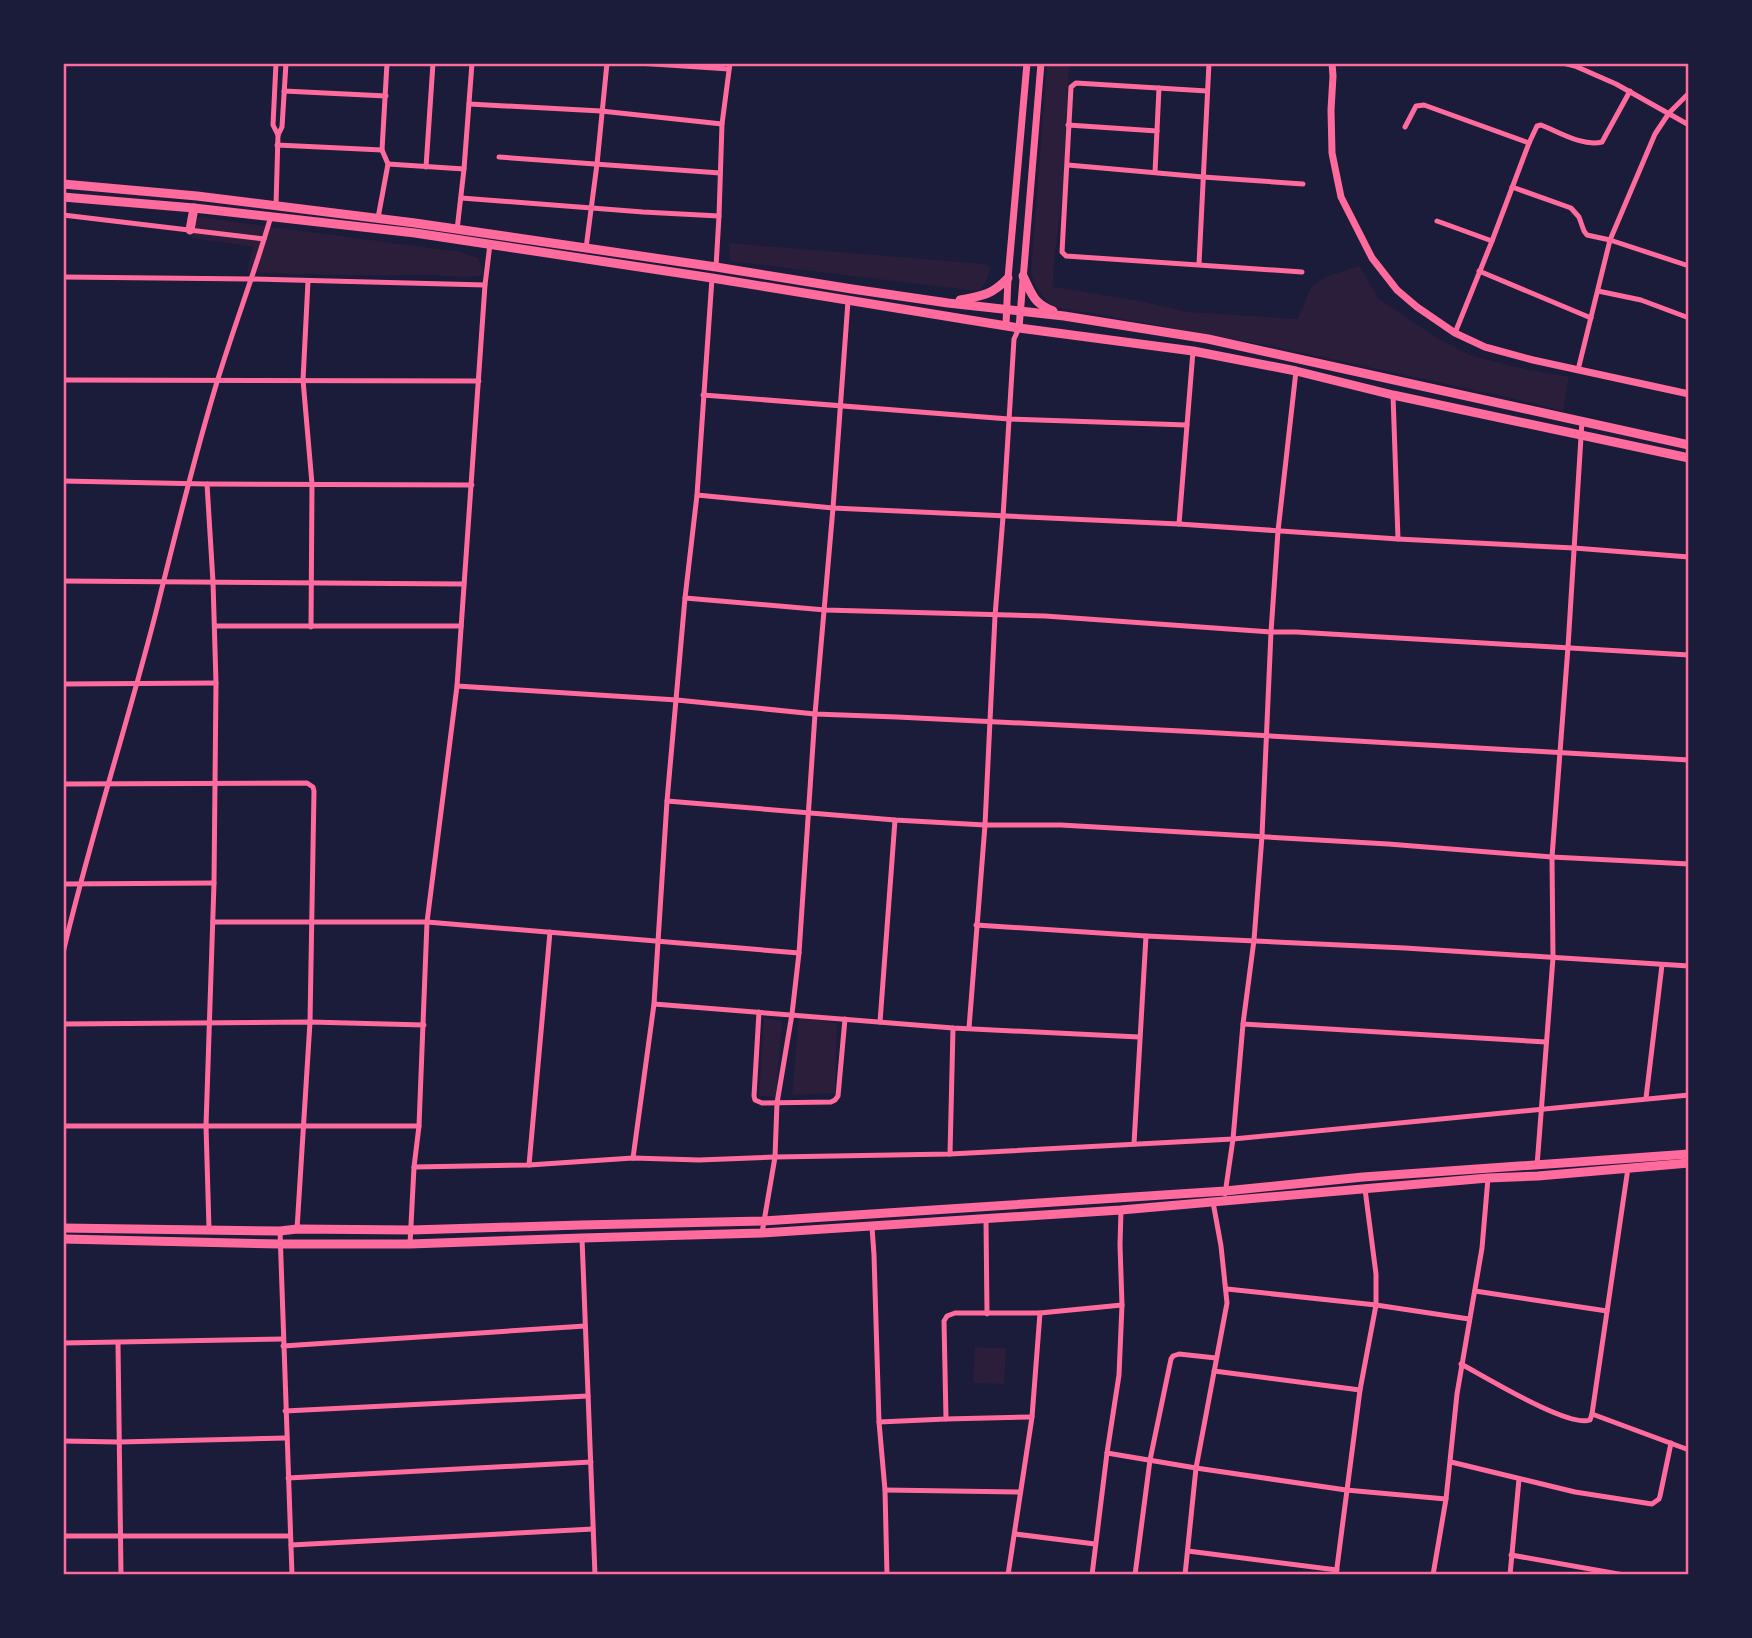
<svg xmlns="http://www.w3.org/2000/svg" width="1752" height="1638" font-family="'Fira Sans Condensed',sans-serif">
	<rect width="100%" height="100%" fill="#1b1b3a"/>
	<!-- green -->
	<g fill="#2a1e3b">
		<path d="M 1047,63 L 1069,63 L 1064,180 L 1053,270 L 1053,287 L 1135,300 L 1188,312 L 1298,319 L 1311,287 L 1325,277 L 1359,266 L 1379,299 L 1437,338 L 1470,355 L 1511,366 L 1569,377 L 1563,411 L 1507,397 L 1271,346 L 1051,306 L 1037,289 L 1031,274 Z"/>
		<path d="M 199,217 L 460,252 L 478,258 L 484,274 C 469,280 447,275 430,275 C 369,276 308,275 247,272 L 253,247 L 192,238 L 195,219 Z"/>
		<path d="M 729,243 L 984,264 L 990,267 C 988,278 986,285 976,291 L 730,261 Z"/>
		<path d="M 799,1016 L 837,1023 L 835,1093 L 792,1095 Z"/>
		<path d="M 764,1018 L 782,1021 L 776,1096 L 759,1096 Z"/>
		<path d="M 975,1347 L 1006,1348 L 1004,1384 L 973,1383 Z"/>
	</g>
	<g fill="none" stroke-linecap="round" stroke-linejoin="round">
		<!-- minor -->
		<g stroke="#ff6b9d" stroke-width="5">
			<path d="M 276,63 L 273,125 L 278,135"/>
			<path d="M 638,63 L 729,69"/>
			<path d="M 1563,63 L 1575,66 L 1616,84 L 1689,125"/>
			<path d="M 284,91 L 386,96"/>
			<path d="M 1207,91 L 1076,83 L 1071,87 L 1062,252 L 1066,256 L 1302,272"/>
			<path d="M 469,104 L 601,111 L 722,124"/>
			<path d="M 1068,125 L 1157,131"/>
			<path d="M 1405,127 L 1416,106 L 1424,105 L 1529,143"/>
			<path d="M 277,145 L 382,150"/>
			<path d="M 499,157 L 720,173"/>
			<path d="M 388,164 L 464,169"/>
			<path d="M 1068,165 L 1203,177 L 1303,184"/>
			<path d="M 426,167 L 433,63"/>
			<path d="M 1155,172 L 1159,88"/>
			<path d="M 1512,187 L 1571,208 L 1579,217 L 1584,231 L 1587,235 L 1610,240 L 1689,266"/>
			<path d="M 461,198 L 643,212 L 719,216"/>
			<path d="M 276,205 L 278,135 L 282,127 L 286,63"/>
			<path d="M 63,215 L 264,239"/>
			<path d="M 378,218 L 388,164 L 382,150 L 387,63"/>
			<path d="M 1437,221 L 1492,241"/>
			<path d="M 457,230 L 464,169 L 472,63"/>
			<path d="M 586,248 L 597,164 L 607,63"/>
			<path d="M 1199,264 L 1209,63"/>
			<path d="M 716,267 L 719,216 L 722,124 L 730,63"/>
			<path d="M 1479,271 L 1591,318"/>
			<path d="M 63,277 L 250,279 L 485,285"/>
			<path d="M 308,281 L 303,380 L 312,484 L 311,627"/>
			<path d="M 1598,291 L 1641,300 L 1689,318"/>
			<path d="M 1455,333 L 1492,241 L 1529,143 L 1537,126 L 1541,125 C 1559,132 1583,147 1602,142 L 1630,91"/>
			<path d="M 1578,370 L 1610,240 L 1655,134 L 1669,113 L 1689,93"/>
			<path d="M 63,380 L 479,381"/>
			<path d="M 703,395 L 1009,419 L 1187,425"/>
			<path d="M 1393,395 L 1398,539"/>
			<path d="M 63,481 L 207,484 L 472,485"/>
			<path d="M 207,484 L 213,582 L 216,683 L 214,883 L 206,1126 L 209,1229"/>
			<path d="M 697,495 L 833,508 L 1179,524 L 1398,539 L 1574,548 L 1689,557"/>
			<path d="M 1179,524 L 1193,351"/>
			<path d="M 63,581 L 464,584"/>
			<path d="M 685,598 L 825,610 L 1045,616 L 1271,632 L 1296,632 L 1689,655"/>
			<path d="M 215,626 L 461,626"/>
			<path d="M 63,684 L 216,683"/>
			<path d="M 457,686 L 677,700 L 815,714 L 897,717 L 1201,732 L 1689,760"/>
			<path d="M 63,784 L 307,783 L 313,787 L 314,791 L 310,1022 L 297,1229"/>
			<path d="M 667,801 L 895,820 L 985,825 L 1061,825 L 1388,844 L 1552,857 L 1689,864"/>
			<path d="M 63,884 L 214,883"/>
			<path d="M 213,922 L 427,922 L 799,953"/>
			<path d="M 976,925 L 1146,936 L 1405,948 L 1689,966"/>
			<path d="M 63,953 C 90,838 127,726 156,612 C 175,535 194,458 217,382 C 234,326 255,272 271,216"/>
			<path d="M 654,1004 L 953,1028 L 1139,1037"/>
			<path d="M 759,1012 L 754,1096 L 755,1100 L 762,1103 L 831,1102 L 835,1100 L 838,1096 L 845,1019"/>
			<path d="M 880,1022 L 895,820"/>
			<path d="M 63,1024 L 310,1022 L 424,1025"/>
			<path d="M 1243,1024 L 1546,1042"/>
			<path d="M 969,1028 L 985,825 L 995,616 L 1003,517 L 1014,339 L 1019,328"/>
			<path d="M 1646,1098 L 1662,965"/>
			<path d="M 63,1126 L 419,1126"/>
			<path d="M 1134,1144 L 1146,936"/>
			<path d="M 950,1154 L 953,1028"/>
			<path d="M 633,1158 L 654,1004 L 667,801 L 685,598 L 697,495 L 712,278"/>
			<path d="M 529,1165 L 550,932"/>
			<path d="M 1537,1166 L 1553,958 L 1552,857 L 1568,647 L 1582,421"/>
			<path d="M 414,1167 L 529,1165 L 633,1158 L 699,1160 L 775,1157 L 950,1154 L 1233,1139 L 1689,1095"/>
			<path d="M 1225,1194 L 1233,1139 L 1243,1024 L 1254,940 L 1262,836 L 1271,632 L 1278,531 L 1296,371"/>
			<path d="M 986,1220 L 987,1314"/>
			<path d="M 872,1227 L 874,1255 L 879,1422 L 885,1490 L 887,1575"/>
			<path d="M 280,1231 L 292,1575"/>
			<path d="M 762,1233 L 775,1157 L 777,1103 L 792,1014 L 799,953 L 815,714 L 833,508 L 848,301"/>
			<path d="M 582,1238 L 595,1575"/>
			<path d="M 410,1244 L 414,1167 L 419,1126 L 427,922 L 457,686 L 485,285 L 490,244"/>
			<path d="M 1227,1289 L 1376,1305 L 1469,1319"/>
			<path d="M 1475,1291 L 1607,1311"/>
			<path d="M 63,1343 L 283,1339"/>
			<path d="M 118,1343 L 121,1575"/>
			<path d="M 283,1346 L 585,1326"/>
			<path d="M 1461,1364 C 1484,1376 1568,1428 1590,1420 L 1592,1414 L 1689,1450"/>
			<path d="M 1214,1371 L 1360,1390"/>
			<path d="M 285,1411 L 588,1396"/>
			<path d="M 1592,1414 L 1628,1168"/>
			<path d="M 946,1419 L 944,1321 L 947,1316 L 955,1313 L 1040,1313 L 1122,1305"/>
			<path d="M 879,1422 L 946,1419 L 1032,1417"/>
			<path d="M 63,1441 L 119,1442 L 286,1438"/>
			<path d="M 1107,1453 L 1196,1468 L 1346,1490 L 1446,1499"/>
			<path d="M 1451,1462 L 1575,1492 L 1652,1504 L 1659,1499 L 1660,1496 L 1671,1443"/>
			<path d="M 288,1478 L 591,1462"/>
			<path d="M 885,1490 L 1020,1492"/>
			<path d="M 1015,1534 L 1095,1544"/>
			<path d="M 63,1536 L 290,1536"/>
			<path d="M 291,1545 L 593,1529"/>
			<path d="M 1188,1551 L 1337,1570"/>
			<path d="M 1511,1555 L 1624,1575"/>
			<path d="M 1008,1575 L 1032,1417 L 1040,1313"/>
			<path d="M 1092,1575 L 1107,1453 L 1119,1375 L 1122,1305 L 1120,1245 L 1121,1210"/>
			<path d="M 1135,1575 L 1150,1460 L 1171,1359 L 1173,1356 L 1179,1354 L 1216,1358"/>
			<path d="M 1185,1575 L 1196,1468 L 1227,1303 L 1221,1246 L 1213,1202"/>
			<path d="M 1336,1575 L 1360,1390 L 1376,1305 L 1376,1274 L 1365,1189"/>
			<path d="M 1433,1575 L 1446,1499 L 1457,1394 L 1482,1248 L 1488,1178"/>
			<path d="M 1510,1575 L 1519,1479"/>
		</g>
		<!-- tertiary -->
		<g stroke="#ff6b9d" stroke-width="7">
			<path d="M 1332,63 L 1333,76 L 1331,110 L 1332,153 L 1341,197 L 1372,258 L 1397,290 L 1417,307 L 1455,333 L 1485,347 L 1533,360 L 1689,394"/>
			<path d="M 1006,325 L 1008,278 L 1027,63"/>
			<path d="M 1019,328 L 1041,63"/>
		</g>
		<!-- primary -->
		<g stroke="#ff6b9d" stroke-width="9">
			<path d="M 63,1228 L 280,1231 L 297,1229 L 411,1230 L 581,1225 L 763,1221 L 1225,1191 L 1363,1177 L 1689,1154"/>
			<path d="M 63,1239 L 280,1244 L 410,1244 L 582,1238 L 762,1233 L 1121,1210 L 1488,1178 L 1538,1176 L 1689,1163"/>
		</g>
		<!-- trunk -->
		<g stroke="#ff6b9d" stroke-width="9">
			<path d="M 63,184 L 197,196 L 415,223 L 716,267 L 852,289 L 948,303 L 1064,316 L 1208,339 L 1689,445"/>
			<path d="M 63,197 L 194,208 L 415,233 L 712,278 L 1019,328 L 1193,351 L 1296,371 L 1393,395 L 1689,458"/>
			<path d="M 190,230 L 194,208"/>
			<path d="M 1023,276 C 1032,294 1033,303 1053,311"/>
			<path d="M 960,300 C 982,296 992,295 1008,278"/>
		</g>
	</g>
	<!-- border -->
	<rect width="1752" height="1638" fill="none" stroke="#1b1b3a" stroke-width="130"/>
	<rect x="65" y="65" width="1622" height="1508" fill="none" stroke="#ff6b9d" stroke-width="2.5"/>
</svg>
